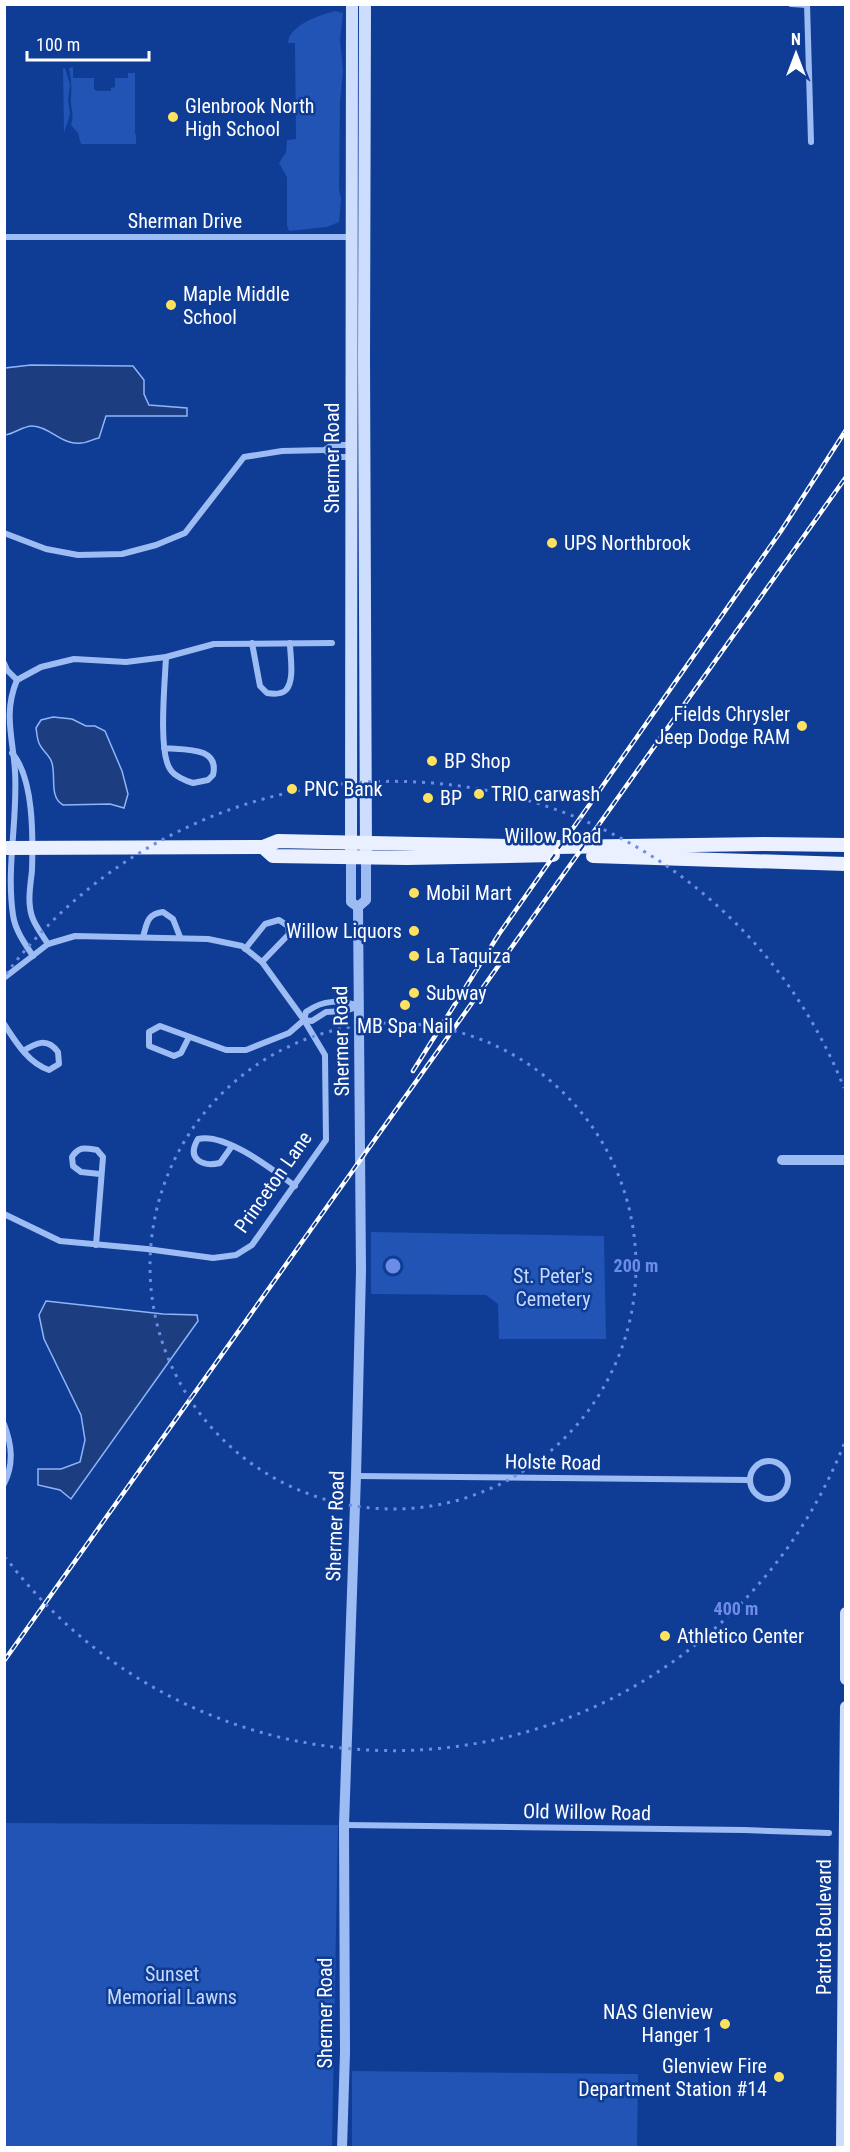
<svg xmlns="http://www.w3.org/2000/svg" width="850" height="2152" font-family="'Roboto Condensed',sans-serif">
	<rect width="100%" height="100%" fill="#0f3c95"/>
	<!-- green -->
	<g fill="#2154b4">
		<path d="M 335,11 L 343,13 L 340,40 L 343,70 L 340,103 L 339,189 L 341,199 L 339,222 L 327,227 L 289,231 L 287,225 L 287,177 L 279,163 L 286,152 L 287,140 L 296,139 L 295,43 L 288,43 C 289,25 320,15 335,11 Z"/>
		<path d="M 73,67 L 73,78 L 94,78 L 94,89 L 97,91 L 111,91 L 111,88 L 115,87 L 115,78 L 128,78 L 128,73 L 135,73 L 135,134 L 136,135 L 136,144 L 81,144 L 78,133 L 71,125 C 75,113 70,108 71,97 C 72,86 71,78 69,68 Z"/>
		<path d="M 63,68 L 65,68 L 70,85 L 68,99 L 70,114 L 64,133 Z"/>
		<path d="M 371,1232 L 604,1236 L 606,1339 L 499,1339 L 498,1304 L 486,1295 L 371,1294 Z"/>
		<path d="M 5,1823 L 338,1825 L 332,2147 L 5,2147 Z"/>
		<path d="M 352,2071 L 638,2074 L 637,2147 L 352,2147 Z"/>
	</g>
	<!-- water -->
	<g fill="#1c3e81" stroke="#8eb5f8" stroke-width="1.5">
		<path d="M 31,365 L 133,366 L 144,380 L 144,394 L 149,405 L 187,408 L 187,416 L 106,416 L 99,438 C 93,439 87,443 81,443 C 63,446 49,426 32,426 C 23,426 14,434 5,435 L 5,368 Z"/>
		<path d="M 53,717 L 72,719 L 86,726 L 95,726 L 105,731 L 122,771 L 128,794 L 124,808 L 110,804 L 63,805 C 49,797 56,777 52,763 C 50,755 42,751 39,743 C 37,739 37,733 36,728 L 41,720 Z"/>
		<path d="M 46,1301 L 163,1314 L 197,1315 L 198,1321 L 71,1499 L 60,1490 L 38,1485 L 38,1469 L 61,1469 L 80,1462 L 85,1440 L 81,1415 L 44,1339 L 39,1315 Z"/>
	</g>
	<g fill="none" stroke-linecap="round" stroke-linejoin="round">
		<!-- minor -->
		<g stroke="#9dbcf4" stroke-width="6">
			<path d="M 791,4 L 807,5"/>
			<path d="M 807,4 L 811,142"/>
			<path d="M 4,237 L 352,237"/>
			<path d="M 325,450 L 333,457 L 352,457"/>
			<path d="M 4,533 L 46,549 L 78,555 L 122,554 L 156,545 L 185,533 L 244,457 L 282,451 L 325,450 L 332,445 L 354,445"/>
			<path d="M 252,643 L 260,686 L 267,693 C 273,694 281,695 286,690 C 295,680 290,656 290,643"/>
			<path d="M 4,663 L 7,670 L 17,680 L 41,667 L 74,659 L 126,662 L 166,657 L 214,644 L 332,643"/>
			<path d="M 17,680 C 3,713 13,738 15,771 C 18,819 6,867 13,915 C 15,930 25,944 33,956"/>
			<path d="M 164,748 C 183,750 220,746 213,775 L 208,780 L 193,783 C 186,781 174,776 170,769 C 158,751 165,681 166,657"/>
			<path d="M 12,753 C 34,778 33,838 32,870 C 31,882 28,896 30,907 C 31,921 41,933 48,944"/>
			<path d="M 143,937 C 147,923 147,914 163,912 L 173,919 L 180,937"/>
			<path d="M 245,949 L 265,924 L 279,920 L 288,926 L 289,934 L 262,962"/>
			<path d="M 4,978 L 48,944 L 75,936 L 208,939 L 242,946 L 262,962 L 304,1020 L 325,1055 L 326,1140 L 252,1245 L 236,1255 L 213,1258 L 147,1249 L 60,1241 L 4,1214"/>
			<path d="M 304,1020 L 306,1012 C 324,999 340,1000 360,1006"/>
			<path d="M 4,1024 C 16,1042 28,1063 49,1070 L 59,1064 L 58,1052 C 47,1037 36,1043 23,1051"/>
			<path d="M 189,1037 L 181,1053 L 174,1056 L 149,1046 L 149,1032 L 160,1026 L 226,1050 L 246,1050 L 289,1033 L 304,1020 L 312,1021 L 326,1012 L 345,1011 L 360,1006"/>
			<path d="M 232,1146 L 220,1163 C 202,1167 186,1159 198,1139 C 225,1132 273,1170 295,1186"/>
			<path d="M 96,1245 L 103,1157 L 97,1150 C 85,1148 79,1146 72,1157 L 73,1166 L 81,1172 L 100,1174"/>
			<path d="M 4,1424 C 12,1445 14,1464 4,1484"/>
			<circle cx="769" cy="1480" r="19"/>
			<path d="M 356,1476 L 749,1480"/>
			<path d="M 344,1825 L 744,1830 L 829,1833"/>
		</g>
		<!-- tertiary -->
		<g stroke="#9dbcf4" stroke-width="10">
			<path d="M 351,857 L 351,902 L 358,907"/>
			<path d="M 782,1160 L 846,1160"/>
			<path d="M 342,2148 L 345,2052 L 344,1825 L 356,1476 L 361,1271 L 358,907 L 366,900 L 366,857"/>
		</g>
		<!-- secondary -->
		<g stroke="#cdddfd" stroke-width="12">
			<path d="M 365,4 L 364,359 L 366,857"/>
			<path d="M 351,852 L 352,4"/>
			<path d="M 846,1613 L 846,1679"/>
			<path d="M 842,2148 L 846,1707"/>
		</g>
		<!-- primary -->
		<g stroke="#eaf0ff" stroke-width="14">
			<path d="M 263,847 L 273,856 L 407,858 L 553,855"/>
			<path d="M 4,848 L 263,847 L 278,841 L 556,847 L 765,844 L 846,845"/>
			<path d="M 593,856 L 846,864"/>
		</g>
		<defs>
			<g id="rail">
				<path d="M 413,1071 L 499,934 L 781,531 L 846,430"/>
				<path d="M 4,1661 L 846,477"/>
			</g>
		</defs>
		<!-- rail casing -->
		<use href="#rail" stroke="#fff" stroke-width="4.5"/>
		<!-- rail -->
		<use href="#rail" stroke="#0f3c95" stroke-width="2" stroke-dasharray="7" stroke-linecap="butt"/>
	</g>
	<!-- distance rings -->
	<g fill="none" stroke="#6c8ce6" stroke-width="3" stroke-dasharray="3 6">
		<circle cx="393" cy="1266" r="243"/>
		<path d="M844 1444A485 485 0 0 1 6 1558M6 974A485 485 0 0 1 844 1088"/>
	</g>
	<!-- markers -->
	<g fill="#ffe160" stroke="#0f3c95" stroke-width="2">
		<circle cx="173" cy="117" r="6"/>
		<circle cx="171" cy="305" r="6"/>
		<circle cx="552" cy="543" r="6"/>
		<circle cx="802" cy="726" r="6"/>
		<circle cx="432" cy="761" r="6"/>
		<circle cx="292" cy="789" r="6"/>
		<circle cx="479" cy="794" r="6"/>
		<circle cx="428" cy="798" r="6"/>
		<circle cx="414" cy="893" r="6"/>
		<circle cx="414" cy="931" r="6"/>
		<circle cx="414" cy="956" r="6"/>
		<circle cx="414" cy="993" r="6"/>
		<circle cx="405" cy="1005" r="6"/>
		<circle cx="665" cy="1636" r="6"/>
		<circle cx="725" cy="2024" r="6"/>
		<circle cx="779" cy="2077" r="6"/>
	</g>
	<g text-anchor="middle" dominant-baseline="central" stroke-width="5" stroke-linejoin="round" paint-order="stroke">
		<!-- poi labels -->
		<g font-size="20" fill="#fff" stroke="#0f3c95" text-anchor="start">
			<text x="185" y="106">Glenbrook North<tspan x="185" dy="23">High School</tspan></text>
			<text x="183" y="294">Maple Middle<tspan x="183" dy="23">School</tspan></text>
			<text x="564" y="543">UPS Northbrook</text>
			<text x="790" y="714" text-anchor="end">Fields Chrysler<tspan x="790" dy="23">Jeep Dodge RAM</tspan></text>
			<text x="444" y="761">BP Shop</text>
			<text x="304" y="789">PNC Bank</text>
			<text x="491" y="794">TRIO carwash</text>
			<text x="440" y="798">BP</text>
			<text x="426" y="893">Mobil Mart</text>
			<text x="402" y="931" text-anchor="end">Willow Liquors</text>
			<text x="426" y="956">La Taquiza</text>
			<text x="426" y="993">Subway</text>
			<text x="405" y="1026" text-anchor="middle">MB Spa Nail</text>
			<text x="677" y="1636">Athletico Center</text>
			<text x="713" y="2012" text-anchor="end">NAS Glenview<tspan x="713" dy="23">Hanger 1</tspan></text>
			<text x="767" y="2066" text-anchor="end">Glenview Fire<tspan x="767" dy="23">Department Station #14</tspan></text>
		</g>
		<!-- street labels -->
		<g font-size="20" fill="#fff" stroke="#0f3c95">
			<text x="185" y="221">Sherman Drive</text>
			<text transform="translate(332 458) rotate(-90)">Shermer Road</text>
			<text x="553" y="836">Willow Road</text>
			<text transform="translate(341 1041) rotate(-91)">Shermer Road</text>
			<text transform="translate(273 1182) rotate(-55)">Princeton Lane</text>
			<text transform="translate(553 1462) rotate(1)">Holste Road</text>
			<text transform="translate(335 1526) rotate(-88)">Shermer Road</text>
			<text transform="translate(587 1812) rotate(1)">Old Willow Road</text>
			<text transform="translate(824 1927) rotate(-90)">Patriot Boulevard</text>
			<text transform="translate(325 2013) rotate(-90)">Shermer Road</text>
		</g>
		<!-- park labels -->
		<g font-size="20" fill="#c5d9fe" stroke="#0f3c95">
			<text x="553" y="1276">St. Peter's<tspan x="553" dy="23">Cemetery</tspan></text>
			<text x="172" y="1974">Sunset<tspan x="172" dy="23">Memorial Lawns</tspan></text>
		</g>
	</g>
	<circle cx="393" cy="1266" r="9" fill="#6c8ce6" stroke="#0f3c95" stroke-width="3"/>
	<g font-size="18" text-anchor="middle" font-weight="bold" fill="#6c8ce6" stroke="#0f3c95" stroke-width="5" stroke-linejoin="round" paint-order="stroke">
		<text x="636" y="1272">200 m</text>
		<text x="736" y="1615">400 m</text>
	</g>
	<!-- border -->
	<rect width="850" height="2152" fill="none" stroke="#ffffff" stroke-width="12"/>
	<!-- north arrow -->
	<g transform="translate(796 54)" stroke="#0f3c95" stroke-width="4.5" paint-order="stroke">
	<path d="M0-4.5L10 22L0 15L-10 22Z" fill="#ffffff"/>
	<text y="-9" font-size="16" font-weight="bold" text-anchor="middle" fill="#ffffff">N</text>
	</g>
	<!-- scale -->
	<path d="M27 51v9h122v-9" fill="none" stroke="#ffffff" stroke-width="3"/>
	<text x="36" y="51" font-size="18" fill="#ffffff" stroke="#0f3c95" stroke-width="4.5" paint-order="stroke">100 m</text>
</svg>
